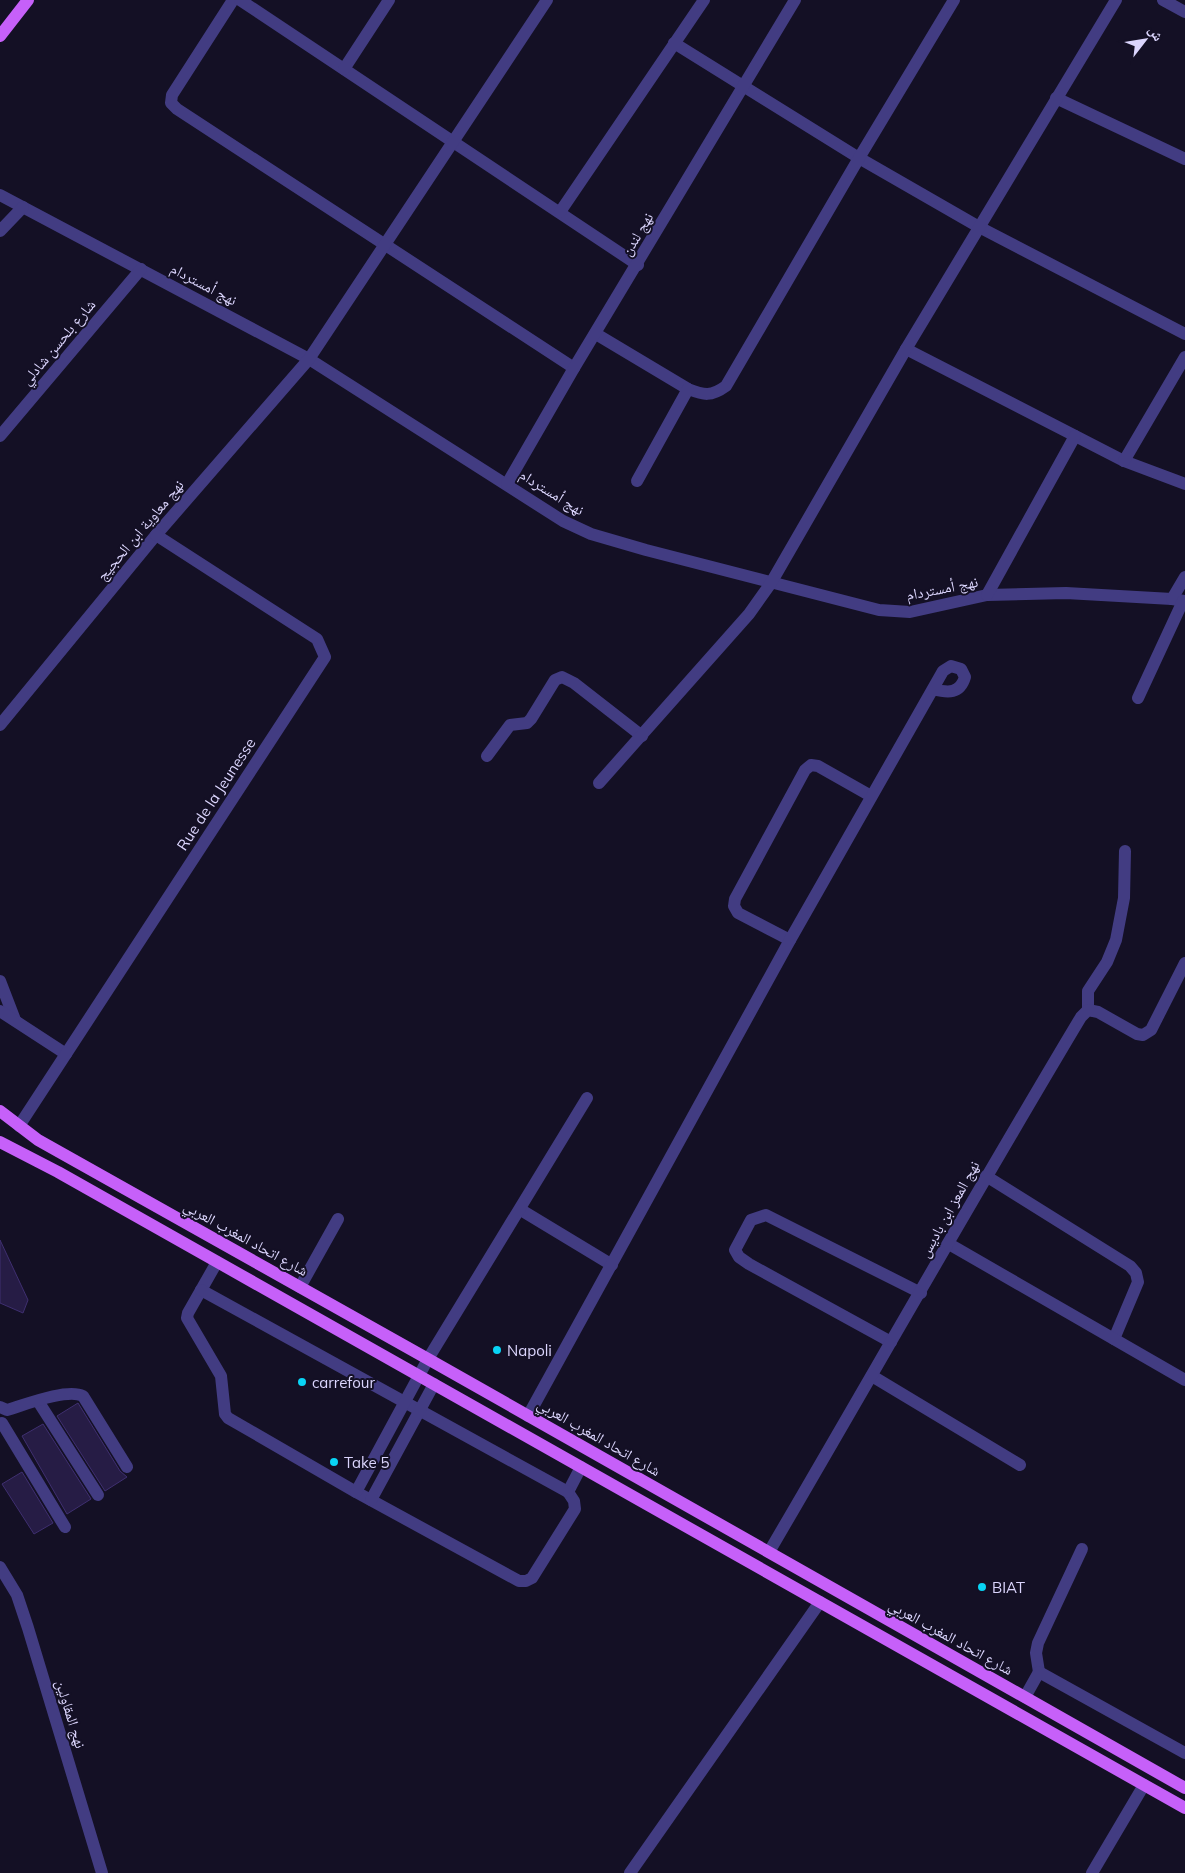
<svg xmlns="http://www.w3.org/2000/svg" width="1185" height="1873" font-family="Mulish,'Noto Naskh Arabic',sans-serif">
	<rect width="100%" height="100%" fill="#141025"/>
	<!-- building -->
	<g fill="#261c45" stroke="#3f2f70">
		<path d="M 0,1240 L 28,1300 L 23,1313 L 0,1303 Z"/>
		<path d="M 78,1403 L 120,1471 L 127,1477 L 105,1491 L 57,1416 Z"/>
		<path d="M 43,1424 L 91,1499 L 67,1514 L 22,1436 Z"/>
		<path d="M 22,1472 L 53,1523 L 34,1534 L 2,1484 Z"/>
	</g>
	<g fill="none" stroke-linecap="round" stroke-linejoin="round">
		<!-- minor -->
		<g stroke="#423c82" stroke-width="12">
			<path d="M 233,0 L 172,95 L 171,103 L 177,109 L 574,368"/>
			<path d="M 240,0 L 638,265"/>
			<path d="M 1163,0 L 1185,12"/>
			<path d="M 674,43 L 859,158 L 979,227 L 1185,334"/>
			<path d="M 344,69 L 389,0"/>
			<path d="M 1056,98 L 1185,159"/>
			<path d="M 0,195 L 309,359 L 563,521 L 591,534 L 646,550 L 879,610 L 910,612 L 987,595 L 1066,593 L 1172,599 L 1185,601"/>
			<path d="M 560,212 L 704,0"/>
			<path d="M 0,231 L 23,207"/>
			<path d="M 596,334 L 688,389 C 704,395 711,397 726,386 L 859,158 L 954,0"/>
			<path d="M 906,349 L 1124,461 L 1185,484"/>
			<path d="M 0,436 L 141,269"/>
			<path d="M 1124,461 L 1185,357"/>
			<path d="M 637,481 L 688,389"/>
			<path d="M 507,484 L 574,368 L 795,0"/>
			<path d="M 987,595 L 1075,436"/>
			<path d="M 1172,599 L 1185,577"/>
			<path d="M 1138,698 L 1183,601"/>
			<path d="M 0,725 L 156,535 L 309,359 L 547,0"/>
			<path d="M 487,756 L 510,725 L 527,723 L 531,719 L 555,680 L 562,677 L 574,683 L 642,736"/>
			<path d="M 599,783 L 749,614 L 771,583 L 906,349 L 1116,0"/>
			<path d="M 790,940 L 738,913 L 734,906 L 735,899 L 805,770 L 811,765 L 818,766 L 871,796"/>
			<path d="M 0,981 L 15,1020"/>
			<path d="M 1088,1010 L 1088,991 L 1107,962 L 1116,940 L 1124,898 L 1125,851"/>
			<path d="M 0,1011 L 66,1054"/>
			<path d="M 19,1126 L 325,657 L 317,639 L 156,535"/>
			<path d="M 986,1176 L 1130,1266 L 1136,1273 L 1138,1282 L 1114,1339"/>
			<path d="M 521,1210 L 612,1265"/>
			<path d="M 949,1244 L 1185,1380"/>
			<path d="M 217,1262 L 188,1313 L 187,1318 L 221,1376 L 225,1414 L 228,1418 L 356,1492 L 519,1581 L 526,1581 L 532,1578 L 575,1509 L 574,1501 L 568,1492 L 581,1467"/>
			<path d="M 300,1287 L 338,1219"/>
			<path d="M 201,1290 L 568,1492"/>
			<path d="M 891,1342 L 749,1264 L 739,1257 L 735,1250 L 751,1220 L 766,1215 L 921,1293"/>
			<path d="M 872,1376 L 1020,1465"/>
			<path d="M 38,1401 L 98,1495"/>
			<path d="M 0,1407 L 7,1410 C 24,1405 67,1388 83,1396 L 127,1467"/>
			<path d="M 528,1416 L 790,940 L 943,671 L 951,666 L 961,669 L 965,677 C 960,694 948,693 933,689"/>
			<path d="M 2,1423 L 65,1527"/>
			<path d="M 356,1492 L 428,1359 L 587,1098"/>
			<path d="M 371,1500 L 434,1384"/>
			<path d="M 769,1552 C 873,1374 975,1194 1081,1017 L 1088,1010 L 1098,1012 L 1137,1034 L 1143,1035 L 1151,1030 L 1185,963"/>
			<path d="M 0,1567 L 17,1595 L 28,1628 L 102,1873"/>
			<path d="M 1039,1672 L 1036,1653 L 1038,1643 L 1082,1549"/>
			<path d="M 1025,1697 L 1039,1672 L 1185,1753"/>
			<path d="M 630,1873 L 820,1602"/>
			<path d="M 1092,1873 L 1144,1785"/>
		</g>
		<!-- major -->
		<g stroke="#c660f9" stroke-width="12">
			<path d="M 0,36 L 28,0"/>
			<path d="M 0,1111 L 38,1140 L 428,1359 L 1185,1788"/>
			<path d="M 0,1142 L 58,1172 L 1185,1808"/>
		</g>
	</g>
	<!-- markers -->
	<g fill="#09d4f5" stroke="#141025" stroke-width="2">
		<circle cx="497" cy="1350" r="5"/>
		<circle cx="302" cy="1382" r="5"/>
		<circle cx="334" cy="1462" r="5"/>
		<circle cx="982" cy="1587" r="5"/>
	</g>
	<g text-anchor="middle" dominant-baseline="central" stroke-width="4" stroke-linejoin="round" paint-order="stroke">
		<!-- street labels -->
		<g font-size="15" fill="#dbd5fd" stroke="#141025">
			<text transform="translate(637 234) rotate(-59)">نهج لندن</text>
			<text transform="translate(204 284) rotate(28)">نهج أمستردام</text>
			<text transform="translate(58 342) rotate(-50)">شارع بلحسن شادلي</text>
			<text transform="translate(552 492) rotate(32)">نهج أمستردام</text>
			<text transform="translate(140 530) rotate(-50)">نهج معاوية ابن الحجيج</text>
			<text transform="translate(942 588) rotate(-11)">نهج أمستردام</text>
			<text transform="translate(216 794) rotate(-57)">Rue de la Jeunesse</text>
			<text transform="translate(949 1209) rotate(-61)">نهج المعز ابن باديس</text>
			<text transform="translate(246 1238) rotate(29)">شارع اتحاد المغرب العربي</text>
			<text transform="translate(599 1437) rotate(30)">شارع اتحاد المغرب العربي</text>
			<text transform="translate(951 1637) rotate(29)">شارع اتحاد المغرب العربي</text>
			<text transform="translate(71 1714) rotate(73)">نهج المقاولين</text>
		</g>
		<!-- poi labels -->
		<g font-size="15" fill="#dbd5fd" stroke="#141025" text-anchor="start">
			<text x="507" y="1350">Napoli</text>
			<text x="312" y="1382">carrefour</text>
			<text x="344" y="1462">Take 5</text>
			<text x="992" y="1587">BIAT</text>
		</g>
	</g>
	<!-- north arrow -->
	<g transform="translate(1145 40) rotate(59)" stroke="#141025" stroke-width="4" paint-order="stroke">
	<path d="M0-4L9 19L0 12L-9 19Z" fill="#dbd5fd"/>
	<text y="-8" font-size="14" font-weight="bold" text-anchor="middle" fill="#dbd5fd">ش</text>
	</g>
</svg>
